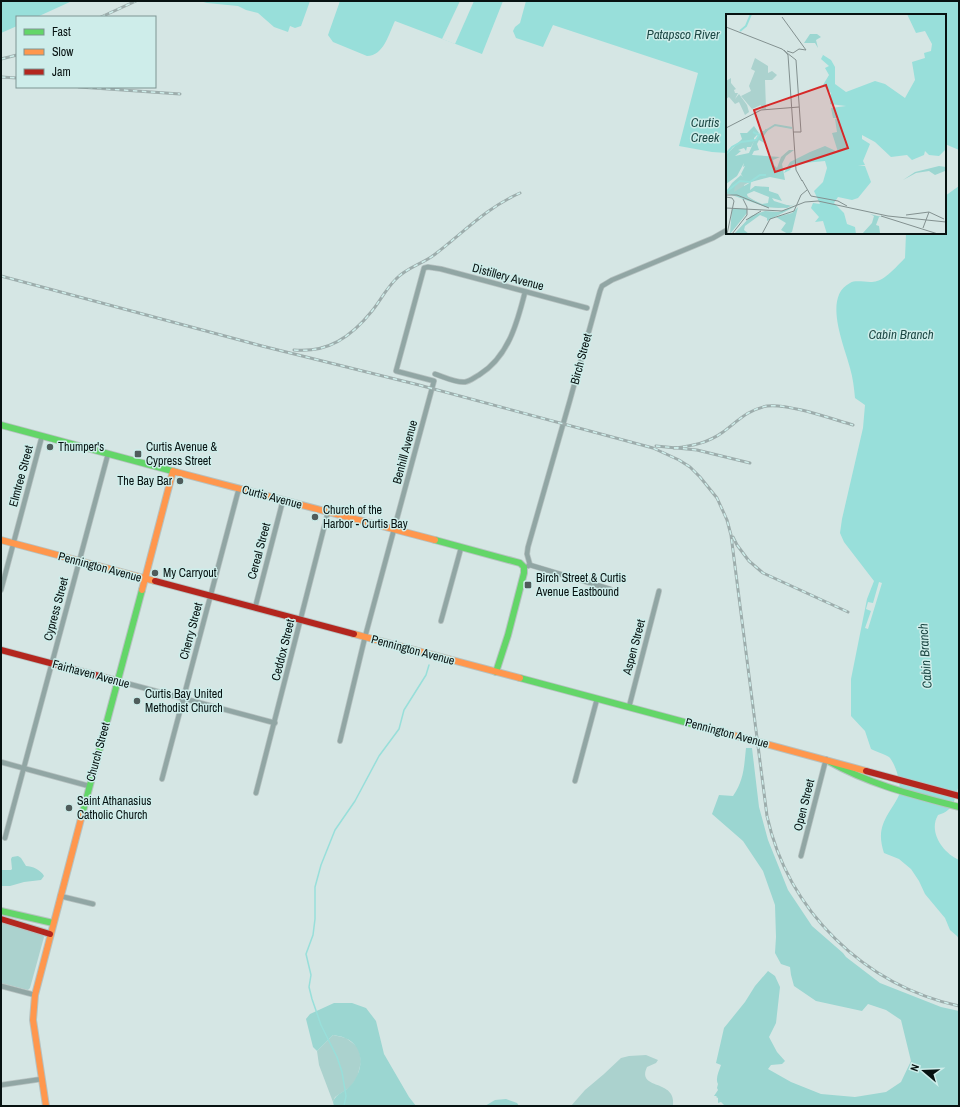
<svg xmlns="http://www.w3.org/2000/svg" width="960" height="1107" font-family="'Archivo Narrow',sans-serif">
	<rect width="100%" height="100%" fill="#d5e6e4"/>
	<!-- green -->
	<g fill="#abd2ce">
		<path d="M 1,923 L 43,935 L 44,937 L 30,988 L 28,990 L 1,983 Z"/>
		<path d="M 333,1035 L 346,1038 L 359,1048 L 361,1062 L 357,1078 L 350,1087 L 335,1097 L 333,1102 L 319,1065 L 317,1051 Z"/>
		<path d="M 646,1055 L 658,1060 L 656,1063 L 647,1067 C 636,1091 677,1078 673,1106 L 571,1106 L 585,1090 L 604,1074 L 621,1058 L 629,1056 Z"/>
	</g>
	<!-- forest -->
	<g fill="#9bd6d1">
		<path d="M 746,748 L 752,748 L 759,807 L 768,840 L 788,890 L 812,926 L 843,953 L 846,957 L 880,983 L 941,1007 L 959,1011 L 959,1106 L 725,1106 L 721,1102 L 718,1103 L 718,1098 L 716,1097 L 717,1096 L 714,1096 L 718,1090 L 717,1088 L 718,1084 C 715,1079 719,1071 721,1065 L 716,1063 L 724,1028 L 745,1002 L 755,986 L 768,971 L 775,976 L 780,987 L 776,1023 L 769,1037 L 777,1052 L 785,1061 L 782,1064 L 771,1065 L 768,1069 L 791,1082 L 821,1094 L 855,1097 L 886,1092 L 901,1082 L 911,1061 L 901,1020 L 886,1010 L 868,1004 L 862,1011 L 816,1001 L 794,986 L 791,975 L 790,967 L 781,964 L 775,953 L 776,937 L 775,905 L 763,871 L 743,841 L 712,814 L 719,795 L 733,796 C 744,780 744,767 746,748 Z"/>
		<path d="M 18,856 L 21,858 L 26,866 C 32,866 41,870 44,876 L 41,880 L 24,882 L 10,886 L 1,886 L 1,870 L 11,870 L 12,869 L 11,859 L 12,857 Z"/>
		<path d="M 334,1003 L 352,1003 L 366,1008 L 376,1021 L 384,1054 L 409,1097 L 416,1106 L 334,1106 L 333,1102 C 336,1093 346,1092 351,1085 C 364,1071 365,1046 345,1038 C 341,1036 337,1036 333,1035 L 317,1051 L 313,1047 L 306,1019 L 310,1014 Z"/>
		<path d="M 506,1099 L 517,1103 L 519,1106 L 485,1106 L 495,1100 Z"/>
	</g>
	<!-- water -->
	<g fill="#98dfda">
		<path d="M 1,1 L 72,1 L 37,17 L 17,17 L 17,26 L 1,33 Z"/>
		<path d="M 200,1 L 310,1 L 301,26 L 295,28 L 290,26 L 288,32 L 274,27 L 258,13 L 246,10 L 238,6 L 207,3 Z"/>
		<path d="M 340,1 L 503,1 L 482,54 L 395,21 C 389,33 384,56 367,56 L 333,42 L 328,35 Z"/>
		<path d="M 526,1 L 959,1 L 959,150 L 945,144 L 945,15 L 727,15 L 727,153 L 712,152 L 679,146 L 698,73 L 553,25 L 543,47 L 516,38 L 513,31 L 515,27 L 520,23 Z"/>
		<path d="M 959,186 L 959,785 C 954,800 955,810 938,815 C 928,832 943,853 959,860 L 959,939 L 957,936 L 950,930 L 945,918 L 925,894 L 919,881 L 911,869 L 899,859 L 884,853 C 878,834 881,825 891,809 C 894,804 897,800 899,795 C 902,786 896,764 889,757 C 885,754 876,752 871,749 L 865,731 L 851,716 L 851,679 L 867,599 L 874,581 L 844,542 L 840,533 L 842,519 L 863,428 L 865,405 L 855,398 C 854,388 853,378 850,368 C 845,347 822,297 850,283 C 857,279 869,284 877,281 C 886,279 899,264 905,258 L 906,233 L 945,233 L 945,196 Z"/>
	</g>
	<!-- pier -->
	<g fill="#d5e6e4">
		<path d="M 460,1 L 474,1 L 455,44 L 442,39 Z"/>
		<path d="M 879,582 L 882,583 L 868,629 L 865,628 L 871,611 L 866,609 L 868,602 L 873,603 Z"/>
	</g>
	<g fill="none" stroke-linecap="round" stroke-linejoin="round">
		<!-- stream -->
		<path stroke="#98dfda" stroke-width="1.5" d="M 344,1106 L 346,1096 L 342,1072 L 337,1057 L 321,1025 L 312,999 L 309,987 L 311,975 L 306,954 L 313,935 L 315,919 L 315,887 L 321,865 L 335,830 L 355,801 L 379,756 L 399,729 L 404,710 L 426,675 L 429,665"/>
		<defs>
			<g id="street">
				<path d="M 435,374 C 444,377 456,383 465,382 C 470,381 475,377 479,375 C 508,357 517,324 525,292"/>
				<path d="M 530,565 L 527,554 L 528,547 L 570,400 L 600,291 L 602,286 L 612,280 L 713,238 L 727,230"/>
				<path d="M 528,566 L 530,565 L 610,589"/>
				<path d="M 1,590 L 42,436"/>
				<path d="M 255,608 L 283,500"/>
				<path d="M 441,621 L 461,548"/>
				<path d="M 118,681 L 275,723"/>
				<path d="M 629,707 L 659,591"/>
				<path d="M 340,741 L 365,637 L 434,381 L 396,371 L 424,268 L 428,267 L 441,269 L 587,308"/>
				<path d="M 1,762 L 89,786"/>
				<path d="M 162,779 L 239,488"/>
				<path d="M 575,781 L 597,699"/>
				<path d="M 256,793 L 328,512"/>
				<path d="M 5,838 L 108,454"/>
				<path d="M 801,856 L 826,759"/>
				<path d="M 60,896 L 93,904"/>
				<path d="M 1,986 L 35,995"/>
				<path d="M 1,1085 L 42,1079"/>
			</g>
			<g id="fast">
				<path d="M 1,425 L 176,472"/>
				<path d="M 435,540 L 520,563 L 524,567 L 524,573 L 508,635 L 496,672"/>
				<path d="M 520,678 L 703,727"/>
				<path d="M 830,762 C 871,785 914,795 959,807"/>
				<path d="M 82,815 L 142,590"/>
				<path d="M 1,911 L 53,923"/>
			</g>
			<g id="slow">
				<path d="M 176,472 L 435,540"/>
				<path d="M 1,540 L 155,581"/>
				<path d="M 142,590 L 173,471"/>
				<path d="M 354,634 L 520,678"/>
				<path d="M 703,727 L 866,771"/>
				<path d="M 46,1106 L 33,1020 L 35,995 L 82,815"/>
			</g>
			<g id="jam">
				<path d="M 155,581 L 354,634"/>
				<path d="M 1,650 L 118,681"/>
				<path d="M 866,771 L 959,796"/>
				<path d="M 1,919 L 50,934"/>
			</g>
		</defs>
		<!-- street casing -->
		<use href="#street" stroke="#b6c2c1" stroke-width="6"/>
		<!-- fast casing -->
		<use href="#fast" stroke="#b6c2c1" stroke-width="8"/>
		<!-- slow casing -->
		<use href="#slow" stroke="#b6c2c1" stroke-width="8"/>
		<!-- jam casing -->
		<use href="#jam" stroke="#b6c2c1" stroke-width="8"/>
		<!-- street -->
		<use href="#street" stroke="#91a6a4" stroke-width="4.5"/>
		<!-- fast -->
		<use href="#fast" stroke="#63d668" stroke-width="6"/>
		<!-- slow -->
		<use href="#slow" stroke="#ff974d" stroke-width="6"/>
		<!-- jam -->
		<use href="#jam" stroke="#b3261e" stroke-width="6"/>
		<defs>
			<g id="rail">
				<path d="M 101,17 L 136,1"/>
				<path d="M 1,59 L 17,55"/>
				<path d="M 1,77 L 17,78"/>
				<path d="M 79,87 L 180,94"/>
				<path d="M 1,276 L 262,346 L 419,385 L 653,448 L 679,460 L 690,467 L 700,477 L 717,498 L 727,520 L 731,535 L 767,816 C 788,911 864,985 959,1006"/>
				<path d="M 294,350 C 328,353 351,337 372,311 C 380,301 386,289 396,279 C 406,268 422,264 434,255 C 463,233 486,208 520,193"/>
				<path d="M 656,446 L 697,450 L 750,463"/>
				<path d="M 674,448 C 692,446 708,443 723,432 C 738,421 747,410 767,406 C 787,403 832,419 853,425"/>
				<path d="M 733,537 L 737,545 L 749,561 L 763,573 L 848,612"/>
			</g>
		</defs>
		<!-- rail casing -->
		<use href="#rail" stroke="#9dadac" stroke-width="3"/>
		<!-- rail -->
		<use href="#rail" stroke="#ceedea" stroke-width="1.5" stroke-dasharray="4.5" stroke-linecap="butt"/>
	</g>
	<!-- markers -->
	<g fill="#4f5c5b" stroke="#ceedea" stroke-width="1.5">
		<circle cx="50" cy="447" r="4"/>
		<rect x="134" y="450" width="8" height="8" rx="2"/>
		<circle cx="180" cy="481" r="4"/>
		<circle cx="315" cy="517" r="4"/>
		<circle cx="155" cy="573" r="4"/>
		<rect x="524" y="581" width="8" height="8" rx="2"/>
		<circle cx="137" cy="701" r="4"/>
		<circle cx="69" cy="808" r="4"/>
	</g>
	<g text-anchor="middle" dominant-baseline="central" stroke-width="3" stroke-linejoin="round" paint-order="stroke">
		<!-- street labels -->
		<g font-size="12" fill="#071211" stroke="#ceedea">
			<text transform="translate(508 277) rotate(15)">Distillery Avenue</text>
			<text transform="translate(581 359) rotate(-75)">Birch Street</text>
			<text transform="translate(405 452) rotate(-75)">Benhill Avenue</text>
			<text transform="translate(21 476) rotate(-75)">Elmtree Street</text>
			<text transform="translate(272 497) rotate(15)">Curtis Avenue</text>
			<text transform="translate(259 551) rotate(-75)">Cereal Street</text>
			<text transform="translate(100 567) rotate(15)">Pennington Avenue</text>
			<text transform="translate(56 609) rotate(-75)">Cypress Street</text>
			<text transform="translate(191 631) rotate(-75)">Cherry Street</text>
			<text transform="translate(634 647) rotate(-75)">Aspen Street</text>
			<text transform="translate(283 650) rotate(-76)">Ceddox Street</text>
			<text transform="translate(413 650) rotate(15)">Pennington Avenue</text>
			<text transform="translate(91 674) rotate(15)">Fairhaven Avenue</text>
			<text transform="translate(727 733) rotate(15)">Pennington Avenue</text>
			<text transform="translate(98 752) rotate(-75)">Church Street</text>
			<text transform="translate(804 805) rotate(-76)">Open Street</text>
		</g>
		<!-- poi labels -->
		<g font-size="12" fill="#071211" stroke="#ceedea" text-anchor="start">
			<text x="58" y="447">Thumper's</text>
			<text x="146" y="447">Curtis Avenue &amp;<tspan x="146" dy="14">Cypress Street</tspan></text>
			<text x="172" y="481" text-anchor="end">The Bay Bar</text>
			<text x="323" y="510">Church of the<tspan x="323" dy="14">Harbor - Curtis Bay</tspan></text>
			<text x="163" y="573">My Carryout</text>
			<text x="536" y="578">Birch Street &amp; Curtis<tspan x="536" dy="14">Avenue Eastbound</tspan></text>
			<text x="145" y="694">Curtis Bay United<tspan x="145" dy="14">Methodist Church</tspan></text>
			<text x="77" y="801">Saint Athanasius<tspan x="77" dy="14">Catholic Church</tspan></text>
		</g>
		<!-- water labels -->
		<g font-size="13" font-style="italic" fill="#1d4845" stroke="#ceedea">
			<text x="683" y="34">Patapsco River</text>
			<text x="705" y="122">Curtis<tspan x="705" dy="15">Creek</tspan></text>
			<text x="901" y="334">Cabin Branch</text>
			<text transform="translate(925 656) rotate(-94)">Cabin Branch</text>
		</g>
	</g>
	<!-- overview -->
	<g transform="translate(726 14)">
		<rect width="220" height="220" fill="#d5e6e4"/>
		<path d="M 29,44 L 42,52 L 42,59 L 46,57 L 51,61 L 46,66 L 39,66 L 40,95 L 36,95 L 35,91 L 26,95 L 15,82 L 25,77 L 23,72 L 29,57 L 25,55 ZM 5,64 L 5,69 L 10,75 L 8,76 L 9,79 L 12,79 L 9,85 L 13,80 L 21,91 L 23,98 L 19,101 L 13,88 L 9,90 L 3,83 L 0,85 L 0,67 ZM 45,157 L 48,159 L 47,163 L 33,163 L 18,171 L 21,182 L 36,191 L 66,191 L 53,194 L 40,193 L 10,180 L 0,180 L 13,164 L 24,167 L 30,161 L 41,161 Z" fill="#abd2ce"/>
		<path d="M 84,20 L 91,20 L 95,23 L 90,26 L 92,34 L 89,29 L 78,29 ZM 28,112 L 33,119 L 28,124 L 28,127 L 36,117 L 40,118 L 39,115 L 42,116 L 37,123 L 40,130 L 33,126 L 31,130 L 33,136 L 28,137 L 26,141 L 54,143 L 47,146 L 48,151 L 51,154 L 55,143 L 63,136 L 68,136 L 60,142 L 56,150 L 59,166 L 44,163 L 25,168 L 14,166 L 0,178 L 6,169 L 15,161 L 17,163 L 15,160 L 19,152 L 17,153 L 18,149 L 11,162 L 0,170 L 0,141 L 16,125 L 14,119 L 21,119 ZM 28,127 L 23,139 L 9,142 L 15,137 L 12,136 L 18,134 L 20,137 L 21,133 L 25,133 ZM 213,152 L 220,153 L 220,159 L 219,157 L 209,161 L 203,157 L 190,159 L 177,166 L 189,158 ZM 25,168 L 24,176 L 29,172 L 43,173 L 43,177 L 52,180 L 56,187 L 46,184 L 48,187 L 64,192 L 69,190 L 61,194 L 40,193 L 0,179 L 9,171 L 8,178 ZM 28,177 L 43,183 L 42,189 L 36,190 L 22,184 L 21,180 ZM 70,192 L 41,207 L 41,204 L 34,201 L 19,212 L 18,216 L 23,220 L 8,220 L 25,202 L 39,197 L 52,198 ZM 72,193 L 66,218 L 62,220 L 55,216 L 60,209 L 50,203 L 66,199 ZM 6,194 L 21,195 L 21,199 L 4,220 ZM 144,200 L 156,203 L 153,203 L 150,211 L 153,212 L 154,219 L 136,220 L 146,209 L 148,202 Z" fill="#9bd6d1" fill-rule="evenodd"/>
		<path d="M 181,0 L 220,0 L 220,135 L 213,142 L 203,141 L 199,137 L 198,141 L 186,146 L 181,141 L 165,143 L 149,128 L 136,121 L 136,125 L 144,130 L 137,147 L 139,151 L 132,151 L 139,152 L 145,168 L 132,184 L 126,186 L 112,183 L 108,189 L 118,199 L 121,210 L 129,213 L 130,220 L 101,220 L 97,207 L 89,208 L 93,203 L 85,194 L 87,189 L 94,190 L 88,177 L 97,168 L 101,154 L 99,147 L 67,150 L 64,156 L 58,159 L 64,148 L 84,138 L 99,132 L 112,138 L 106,119 L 111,118 L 109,105 L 114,104 L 107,104 L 105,94 L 120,92 L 104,90 L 105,79 L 97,71 L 103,61 L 99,54 L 103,52 L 95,45 L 97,41 L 94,39 L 105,46 L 109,53 L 109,70 L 120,78 L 149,67 L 159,70 L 179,84 L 189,66 L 186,48 L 199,44 L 198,39 L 205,37 L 206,30 L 199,17 L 190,19 Z" fill="#98dfda"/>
		<path fill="none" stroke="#98dfda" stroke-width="2" d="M 14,17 L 20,12 L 25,0M 27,118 L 33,121 L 49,111 L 66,114M 0,140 L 6,133 L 15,128 L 30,126 L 33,121M 0,178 L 14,167 L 24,168 L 34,161 L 40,161"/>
		<path fill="none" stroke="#839190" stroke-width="1" d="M 56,3 L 80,36M 0,13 L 56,35M 56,35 L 70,46 L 75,118 L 67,118M 58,36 L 62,41 L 70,156M 61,37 L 67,39 L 73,35 L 80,36M 0,114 L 35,96 L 73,93M 70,156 L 76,167M 76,166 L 85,182 L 112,187 L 121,192M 0,181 L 11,181 L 43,194M 0,183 L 6,184 L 8,187 L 1,220M 0,194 L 56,197 L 79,188 L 92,187 L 162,202 L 220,208M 180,201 L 203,198 L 218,205M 155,202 L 212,220M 20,206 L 35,197M 197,214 L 203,198M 6,220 L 21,201 L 21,193 L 17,185M 36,220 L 44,205 L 68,197 L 75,181 L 81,176"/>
		<path fill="#d62828" fill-opacity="0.15" stroke="#d62828" stroke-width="2" d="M 100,71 L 122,134 L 49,158 L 28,96 Z"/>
		<rect width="220" height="220" fill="none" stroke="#071211" stroke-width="2"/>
	</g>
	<!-- border -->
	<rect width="960" height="1107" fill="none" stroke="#071211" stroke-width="4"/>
	<!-- legend -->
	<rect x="16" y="16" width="140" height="72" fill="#ceedea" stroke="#7e9593"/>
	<rect x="24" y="29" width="20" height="6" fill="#63d668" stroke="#7e9593"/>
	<text x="52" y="36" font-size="12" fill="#071211">Fast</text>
	<rect x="24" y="49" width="20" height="6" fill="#ff974d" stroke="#7e9593"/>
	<text x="52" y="56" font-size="12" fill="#071211">Slow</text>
	<rect x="24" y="69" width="20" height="6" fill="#b3261e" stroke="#7e9593"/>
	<text x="52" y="76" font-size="12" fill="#071211">Jam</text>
	<!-- north arrow -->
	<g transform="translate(924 1071) rotate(289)" stroke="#ceedea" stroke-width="3" paint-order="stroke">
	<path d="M0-3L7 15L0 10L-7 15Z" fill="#071211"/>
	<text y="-6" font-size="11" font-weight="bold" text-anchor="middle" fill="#071211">N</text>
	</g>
</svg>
